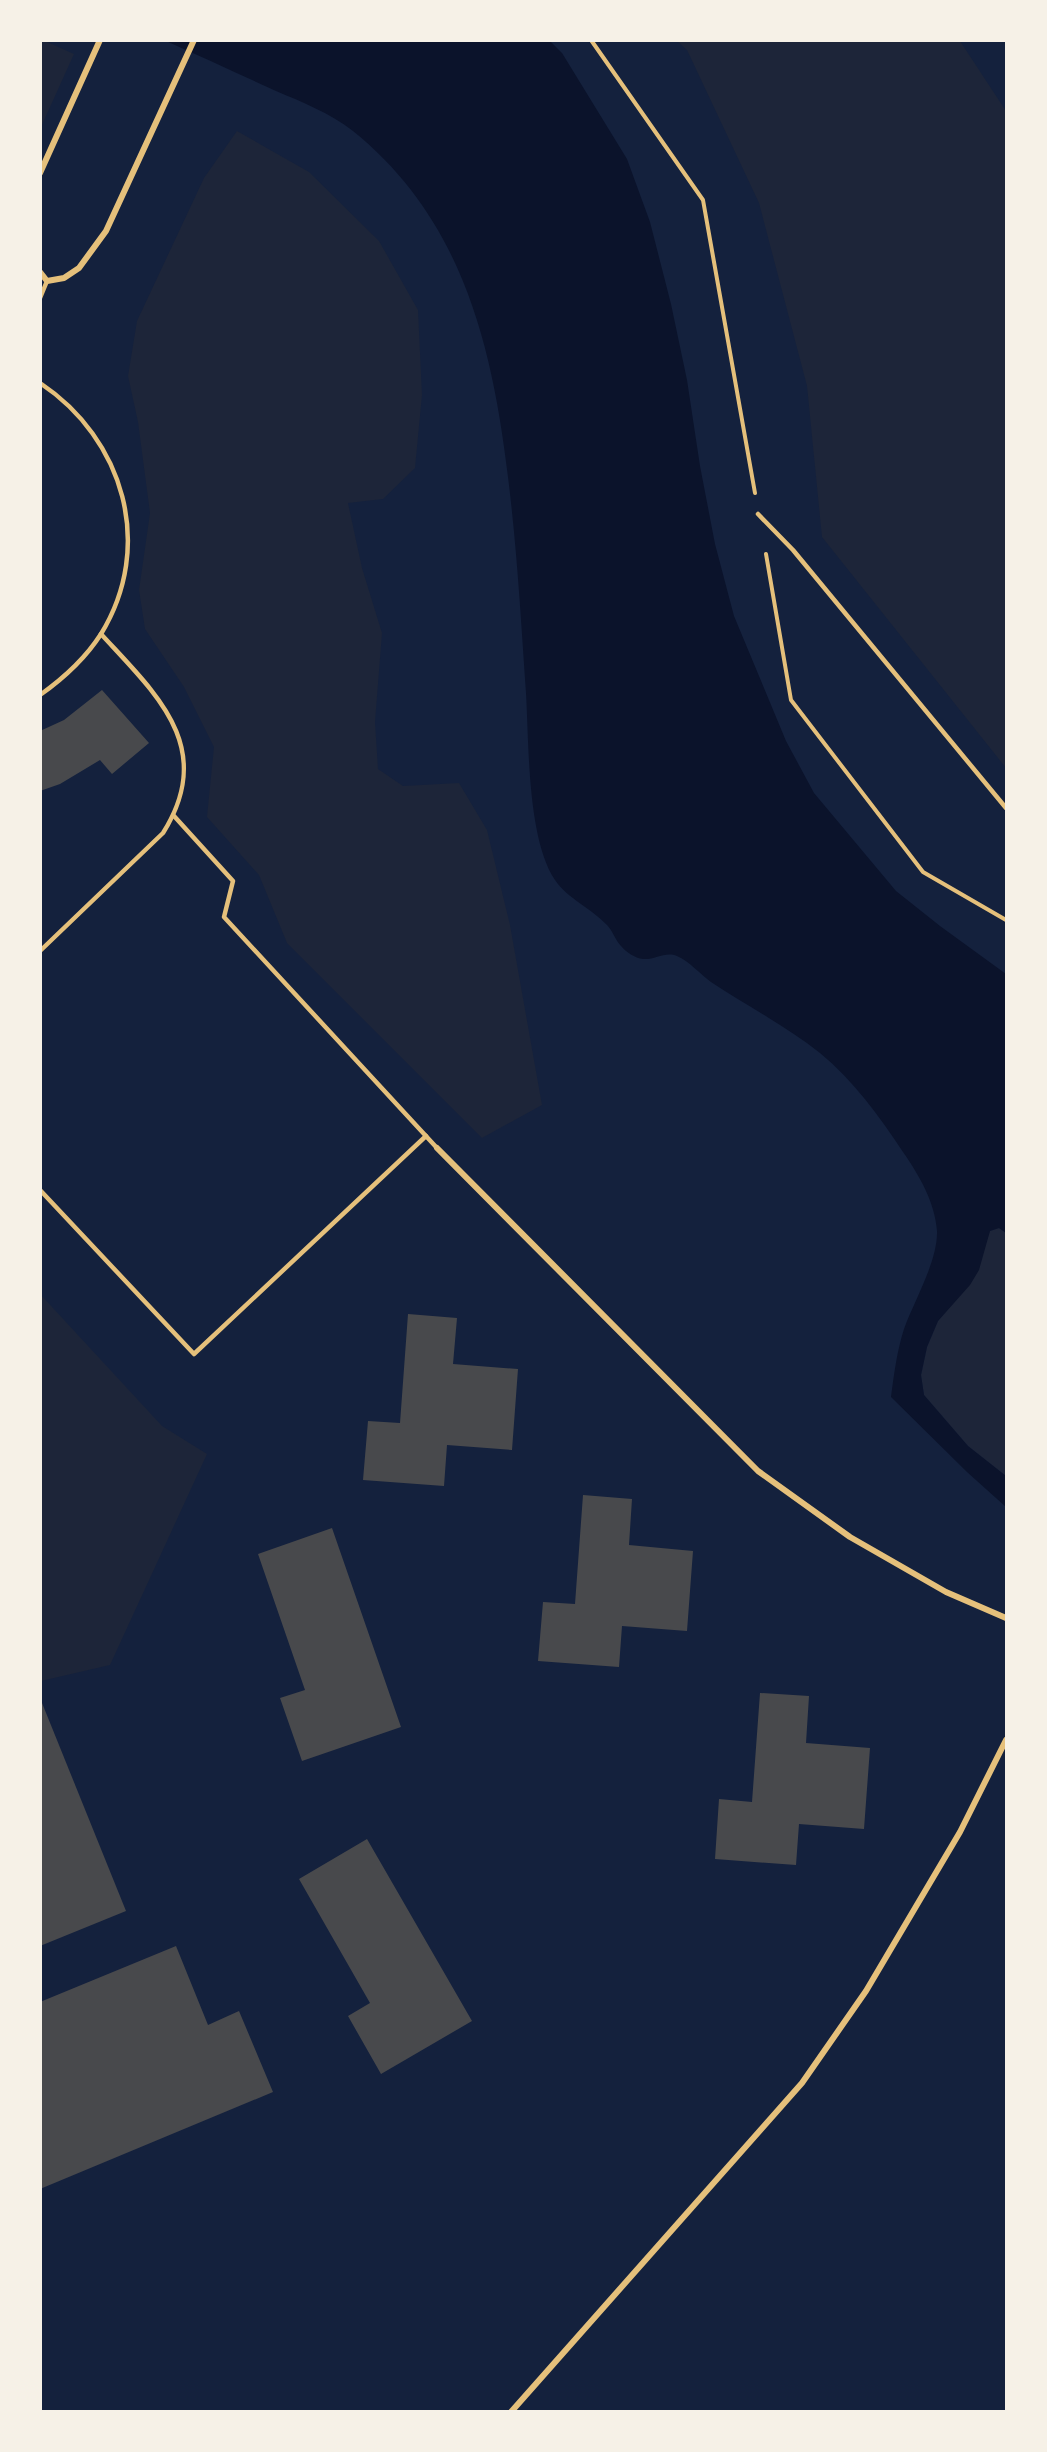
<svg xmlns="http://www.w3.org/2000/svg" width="1047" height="2452" font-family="'Varela Round',sans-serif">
	<rect width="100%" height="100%" fill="#14213d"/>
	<!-- green -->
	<g fill="#1d2539">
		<path d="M 45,41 L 74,54 L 41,127 L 41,41 Z"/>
		<path d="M 677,41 L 960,41 L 1006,111 L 1006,768 L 822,537 L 807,386 L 759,203 L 687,50 Z"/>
		<path d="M 237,131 L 309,172 L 379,241 L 418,310 L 422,395 L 415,468 L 383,499 L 348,503 L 362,568 L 382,633 L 375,722 L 378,769 L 403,786 L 459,783 L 487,830 L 510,925 L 542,1105 L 482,1138 L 287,943 L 259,875 L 207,817 L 214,747 L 184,687 L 145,629 L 139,590 L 150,513 L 138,422 L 128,376 L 137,321 L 204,178 Z"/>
		<path d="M 999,1228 L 1006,1233 L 1006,1476 L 968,1446 L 924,1395 L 921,1375 L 927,1347 L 938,1321 L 952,1304 L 985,1245 L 990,1231 Z"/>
		<path d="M 40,1294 L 162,1426 L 207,1454 L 110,1665 L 41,1681 Z"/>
	</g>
	<!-- water -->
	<path fill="#0b132b" d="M 166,41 L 550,41 L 562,53 L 627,159 L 650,222 L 671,304 L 687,380 L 700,466 L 715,544 L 734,616 L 786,741 L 814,793 L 896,891 L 940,926 L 1006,974 L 1006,1233 L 999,1228 L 990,1231 L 979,1270 L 970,1285 L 938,1321 L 927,1347 L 921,1375 L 924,1395 L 968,1446 L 1006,1476 L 1006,1507 L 967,1472 L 891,1397 C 894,1374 897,1351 904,1329 C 914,1301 938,1261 937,1231 C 935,1202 919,1175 903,1152 C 879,1116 854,1081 820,1053 C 786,1026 747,1006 711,982 C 700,974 689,961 677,956 C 665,951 655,960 643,959 C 635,958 626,952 621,946 C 615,940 613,931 607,925 C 591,908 568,899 555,880 C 527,838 529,743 526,693 C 521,620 517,549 508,477 C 492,344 462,219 353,131 C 330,113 302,102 276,91 C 239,74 202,57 166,41 Z"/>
	<!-- building -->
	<g fill="#48494c">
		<path d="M 102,690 L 149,743 L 112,774 L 100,760 L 60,784 L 40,791 L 40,731 L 64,720 Z"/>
		<path d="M 408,1314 L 457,1318 L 453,1364 L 518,1369 L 512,1450 L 447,1445 L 444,1486 L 363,1480 L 368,1421 L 400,1423 Z"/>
		<path d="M 583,1495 L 632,1499 L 629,1545 L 693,1551 L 687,1631 L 622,1626 L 619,1667 L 538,1661 L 543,1602 L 575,1604 Z"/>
		<path d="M 332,1528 L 401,1727 L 302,1761 L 280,1698 L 305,1690 L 258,1554 Z"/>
		<path d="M 760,1693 L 809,1696 L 806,1743 L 870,1748 L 864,1829 L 799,1824 L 796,1865 L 715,1859 L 719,1799 L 752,1802 Z"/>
		<path d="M 40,1698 L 126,1911 L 40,1946 Z"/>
		<path d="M 367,1839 L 472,2021 L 381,2074 L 348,2016 L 370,2003 L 299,1879 Z"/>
		<path d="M 176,1946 L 208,2025 L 239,2011 L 273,2092 L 40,2189 L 40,2002 Z"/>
	</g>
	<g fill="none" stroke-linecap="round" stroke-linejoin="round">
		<!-- path -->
		<g stroke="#e5c07b" stroke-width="4">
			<path d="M 591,40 L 703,200 L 755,493"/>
			<path d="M 766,554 L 791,700 L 923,872 L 1006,920"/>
		</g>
		<!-- service -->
		<g stroke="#e5c07b" stroke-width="4.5">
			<path d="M 40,298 L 47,281"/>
			<path d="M 40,383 C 124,439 155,546 101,634 C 85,659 64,678 40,695"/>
			<path d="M 758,514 L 793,550 L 1006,808"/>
			<path d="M 174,816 L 233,881 L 224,917 L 437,1148"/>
			<path d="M 40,951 L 163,833 C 217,747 156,694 101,634"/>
			<path d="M 40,1190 L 194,1354 L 426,1136"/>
		</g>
		<!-- minor -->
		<g stroke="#e5c07b" stroke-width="6">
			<path d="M 40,173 L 100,40"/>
			<path d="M 40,272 L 47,281 L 64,278 L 79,268 L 106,231 L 194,40"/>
			<path d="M 437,1148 L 758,1471 L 850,1537 L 946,1592 L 1006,1618"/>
			<path d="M 511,2412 L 802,2083 L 866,1991 L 960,1832 L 1006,1740"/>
		</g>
	</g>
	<!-- border -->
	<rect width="1047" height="2452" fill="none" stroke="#f6f1e7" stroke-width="84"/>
</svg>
